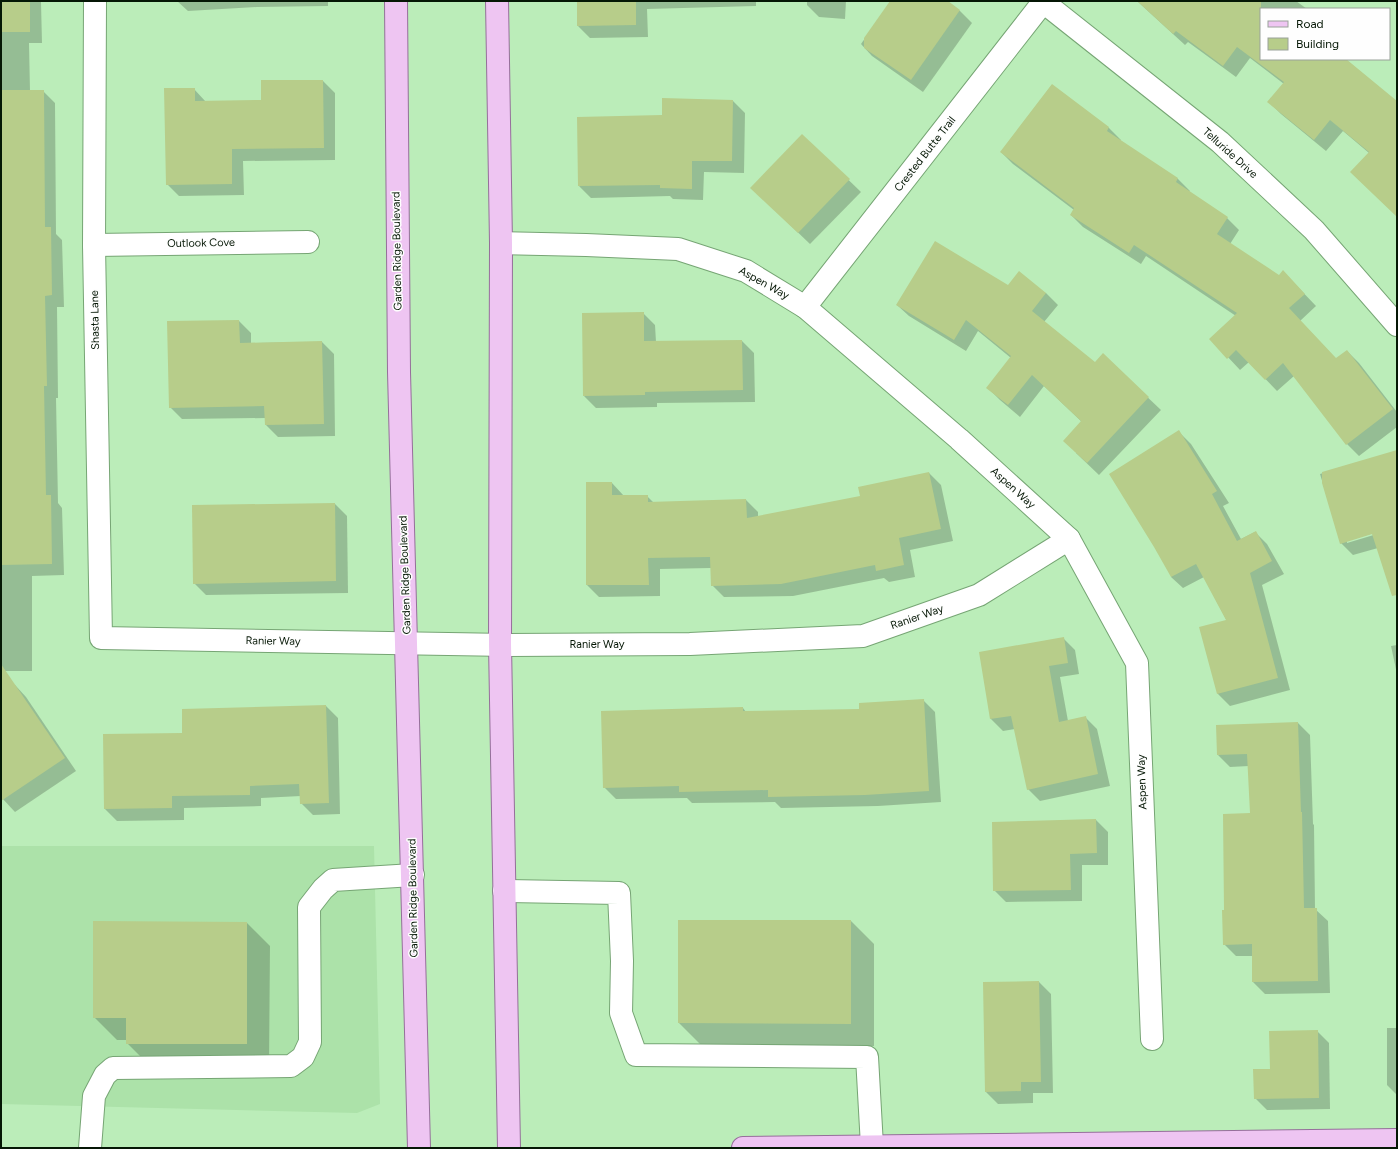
<svg xmlns="http://www.w3.org/2000/svg" width="1398" height="1149" font-family="Figtree,sans-serif">
	<rect width="100%" height="100%" fill="#bbedb9"/>
	<!-- built -->
	<path fill="#ace2a9" d="M 1,846 L 374,846 L 380,1104 L 357,1113 L 1,1104 Z"/>
	<!-- shadow -->
	<g fill="#0003" fill-rule="evenodd">
		<path d="M 1,1 L 54,1 L 41,2 L 42,43 L 29,43 L 30,91 L 43,91 L 55,103 L 56,234 L 62,240 L 64,307 L 57,307 L 58,398 L 56,398 L 58,503 L 62,508 L 64,575 L 32,576 L 32,671 L 1,671 Z"/>
		<path d="M 177,1 L 328,1 L 328,6 L 257,7 L 188,11 Z"/>
		<path d="M 578,1 L 756,1 L 756,6 L 647,9 L 648,37 L 590,38 L 578,26 Z"/>
		<path d="M 807,1 L 846,1 L 845,19 L 819,17 L 807,5 Z"/>
		<path d="M 891,1 L 946,1 L 960,11 L 972,23 L 923,92 L 872,56 L 861,44 Z"/>
		<path d="M 1137,1 L 1296,1 L 1307,9 L 1261,9 L 1261,59 L 1345,59 L 1397,102 L 1397,216 L 1369,153 L 1343,131 L 1326,151 L 1281,114 L 1269,102 L 1284,84 L 1250,58 L 1236,77 L 1188,42 L 1185,45 Z"/>
		<path d="M 323,81 L 335,93 L 335,160 L 243,161 L 244,195 L 179,196 L 167,184 L 194,89 L 206,102 L 262,101 Z"/>
		<path d="M 1052,85 L 1109,128 L 1121,140 L 1120,141 L 1178,179 L 1190,191 L 1189,192 L 1227,218 L 1239,230 L 1230,244 L 1279,276 L 1295,284 L 1316,306 L 1300,321 L 1336,359 L 1347,351 L 1359,363 L 1397,412 L 1397,427 L 1359,456 L 1347,444 L 1294,376 L 1277,391 L 1249,362 L 1240,370 L 1211,339 L 1236,316 L 1146,256 L 1141,264 L 1083,227 L 1071,215 L 1074,210 L 1013,164 L 1001,152 Z"/>
		<path d="M 733,101 L 745,113 L 744,173 L 704,172 L 703,200 L 673,199 L 670,196 L 591,198 L 579,186 L 663,116 Z"/>
		<path d="M 802,135 L 861,192 L 810,244 L 763,199 Z"/>
		<path d="M 1009,286 L 1046,293 L 1058,305 L 1044,322 L 1095,363 L 1103,355 L 1161,410 L 1099,475 L 1076,453 L 1082,422 L 1044,386 L 1020,417 L 1000,400 L 988,388 L 1011,358 L 978,331 L 966,351 L 909,316 L 897,305 Z"/>
		<path d="M 643,313 L 655,325 L 656,342 L 742,341 L 754,353 L 755,402 L 657,403 L 657,407 L 596,408 L 584,396 Z"/>
		<path d="M 239,321 L 251,333 L 251,343 L 322,342 L 334,354 L 335,436 L 278,437 L 266,425 L 266,418 L 182,419 L 170,407 Z"/>
		<path d="M 1179,432 L 1191,444 L 1229,503 L 1223,506 L 1241,539 L 1255,532 L 1267,544 L 1284,574 L 1262,585 L 1290,690 L 1230,706 L 1218,694 L 1200,628 L 1227,621 L 1204,577 L 1183,588 L 1171,577 Z"/>
		<path d="M 1397,451 L 1397,594 L 1378,548 L 1353,555 L 1341,543 L 1320,474 ZM 1377,532 L 1377,534 L 1347,543 L 1347,541 Z"/>
		<path d="M 929,473 L 941,485 L 953,541 L 910,550 L 915,577 L 889,582 L 884,578 L 793,596 L 724,597 L 712,585 L 711,568 L 660,569 L 660,596 L 599,597 L 587,585 L 612,483 L 624,496 L 647,496 L 654,503 L 746,500 L 758,512 L 758,517 L 861,497 Z"/>
		<path d="M 335,504 L 347,516 L 348,593 L 206,595 L 194,583 Z"/>
		<path d="M 1063,638 L 1075,650 L 1079,674 L 1060,677 L 1068,721 L 1085,717 L 1097,729 L 1110,786 L 1040,801 L 1028,789 L 1015,729 L 1003,731 L 991,719 L 980,653 Z"/>
		<path d="M 1397,645 L 1397,674 L 1391,646 Z"/>
		<path d="M 15,685 L 26,697 L 76,771 L 15,812 L 1,797 L 1,695 Z"/>
		<path d="M 923,700 L 935,712 L 941,802 L 878,806 L 781,808 L 775,802 L 692,803 L 687,798 L 616,799 L 604,787 L 743,708 L 746,712 L 860,710 Z"/>
		<path d="M 326,706 L 338,718 L 340,814 L 313,815 L 301,803 L 301,796 L 261,798 L 261,806 L 184,808 L 184,820 L 117,821 L 105,809 L 183,734 Z"/>
		<path d="M 1298,723 L 1310,735 L 1313,824 L 1314,825 L 1315,909 L 1328,921 L 1330,993 L 1265,994 L 1253,982 L 1253,956 L 1236,956 L 1224,944 L 1225,911 L 1251,814 L 1249,766 L 1230,767 L 1218,755 Z"/>
		<path d="M 1096,820 L 1108,832 L 1108,865 L 1082,865 L 1082,901 L 1006,902 L 994,890 Z"/>
		<path d="M 679,921 L 851,921 L 874,944 L 874,1046 L 702,1046 L 679,1023 Z"/>
		<path d="M 247,923 L 270,946 L 269,1067 L 150,1066 L 127,1043 L 127,1040 L 117,1040 L 94,1017 Z"/>
		<path d="M 1039,982 L 1051,994 L 1053,1093 L 1033,1093 L 1033,1103 L 998,1104 L 986,1092 L 984,983 Z"/>
		<path d="M 1387,1028 L 1397,1028 L 1397,1095 L 1387,1085 Z"/>
		<path d="M 1317,1031 L 1329,1043 L 1330,1109 L 1267,1110 L 1255,1098 L 1271,1070 Z"/>
	</g>
	<!-- building -->
	<g fill="#b7cd8a">
		<rect x="1" y="1" width="29" height="31"/>
		<path d="M 577,1 L 636,1 L 636,25 L 577,26 Z"/>
		<path d="M 890,1 L 948,1 L 960,10 L 911,80 L 864,48 L 864,38 Z"/>
		<path d="M 1137,1 L 1261,1 L 1261,59 L 1346,59 L 1397,101 L 1397,217 L 1350,172 L 1369,152 L 1330,120 L 1314,140 L 1267,102 L 1284,82 L 1237,47 L 1223,66 L 1176,31 L 1173,34 Z"/>
		<path d="M 261,80 L 323,80 L 324,148 L 232,149 L 232,184 L 166,185 L 164,88 L 195,88 L 195,101 L 261,100 Z"/>
		<path d="M 1052,84 L 1109,127 L 1107,131 L 1178,178 L 1176,182 L 1228,217 L 1217,234 L 1279,275 L 1283,270 L 1305,294 L 1289,308 L 1336,358 L 1347,350 L 1393,409 L 1346,445 L 1283,363 L 1265,380 L 1236,350 L 1227,359 L 1209,339 L 1237,313 L 1134,245 L 1129,253 L 1070,215 L 1074,208 L 1000,152 Z"/>
		<path d="M 1,90 L 44,90 L 45,227 L 51,227 L 52,295 L 45,296 L 47,386 L 44,386 L 46,495 L 51,495 L 52,564 L 1,565 Z"/>
		<path d="M 662,98 L 733,100 L 732,161 L 692,161 L 692,189 L 660,188 L 660,185 L 578,186 L 577,117 L 662,115 Z"/>
		<path d="M 802,134 L 850,179 L 798,233 L 750,188 Z"/>
		<path d="M 935,241 L 1008,285 L 1019,271 L 1046,293 L 1032,311 L 1095,362 L 1103,353 L 1149,397 L 1087,463 L 1063,441 L 1081,421 L 1032,375 L 1008,405 L 986,388 L 1011,356 L 966,320 L 954,340 L 896,305 Z"/>
		<path d="M 644,312 L 644,341 L 742,340 L 743,390 L 645,392 L 645,395 L 583,396 L 582,313 Z"/>
		<path d="M 239,320 L 240,343 L 322,341 L 324,424 L 265,425 L 264,406 L 169,408 L 167,321 Z"/>
		<path d="M 1179,430 L 1217,491 L 1212,494 L 1237,541 L 1256,531 L 1272,561 L 1250,573 L 1278,678 L 1217,694 L 1199,627 L 1226,620 L 1196,564 L 1171,577 L 1154,547 L 1109,474 Z"/>
		<path d="M 1397,450 L 1397,595 L 1392,596 L 1372,534 L 1340,544 L 1322,483 L 1322,472 Z"/>
		<path d="M 929,472 L 941,529 L 899,538 L 904,565 L 876,571 L 875,565 L 781,584 L 711,586 L 710,557 L 648,558 L 649,585 L 586,585 L 586,482 L 612,482 L 612,495 L 648,495 L 648,502 L 746,499 L 747,518 L 860,496 L 858,487 Z"/>
		<path d="M 335,503 L 336,581 L 193,584 L 192,505 Z"/>
		<path d="M 1064,637 L 1068,663 L 1049,666 L 1059,722 L 1086,716 L 1098,774 L 1027,790 L 1011,716 L 990,719 L 979,652 Z"/>
		<path d="M 1,664 L 65,758 L 1,801 Z"/>
		<path d="M 924,699 L 929,791 L 865,795 L 768,797 L 768,790 L 679,792 L 679,786 L 603,788 L 601,711 L 743,707 L 743,711 L 859,709 L 859,703 Z"/>
		<path d="M 326,705 L 329,803 L 300,804 L 299,784 L 250,786 L 250,795 L 172,796 L 172,808 L 104,809 L 103,734 L 182,733 L 182,709 Z"/>
		<path d="M 1298,722 L 1301,812 L 1302,812 L 1304,908 L 1317,908 L 1318,981 L 1252,982 L 1252,944 L 1223,945 L 1222,910 L 1224,910 L 1223,814 L 1250,813 L 1247,754 L 1217,755 L 1216,725 Z"/>
		<path d="M 1096,819 L 1097,853 L 1070,854 L 1071,890 L 993,891 L 992,822 Z"/>
		<path d="M 678,920 L 851,920 L 851,1024 L 678,1023 Z"/>
		<path d="M 93,921 L 247,922 L 247,1044 L 126,1044 L 126,1018 L 93,1018 Z"/>
		<path d="M 1039,981 L 1041,1082 L 1021,1082 L 1021,1091 L 985,1092 L 983,982 Z"/>
		<path d="M 1318,1030 L 1319,1098 L 1254,1099 L 1253,1069 L 1270,1069 L 1269,1031 Z"/>
	</g>
	<g fill="none" stroke-linecap="round" stroke-linejoin="round">
		<defs>
			<g id="minor">
				<path d="M 95,1 L 94,245 L 101,638 L 508,645 L 690,644 L 863,636 L 979,595 L 1069,539"/>
				<path d="M 1042,1 L 1220,142 L 1314,230 L 1397,325"/>
				<path d="M 501,243 L 586,245 L 678,249 L 746,271 L 805,307 L 959,439 L 1069,539 L 1137,663 L 1152,1039"/>
				<path d="M 94,245 L 308,242"/>
				<path d="M 805,307 L 1044,1"/>
				<path d="M 504,891 L 619,893 L 622,961 L 621,1013 L 636,1055 L 867,1057 L 872,1146"/>
				<path d="M 90,1148 L 94,1096 L 105,1075 L 113,1068 L 291,1066 L 303,1057 L 310,1042 L 309,907 L 323,889 L 333,880 L 413,875"/>
			</g>
			<g id="major">
				<path d="M 396,1 L 399,372 L 419,1148"/>
				<path d="M 497,1 L 501,243 L 500,644 L 509,1148"/>
				<path d="M 743,1148 L 1397,1140"/>
			</g>
		</defs>
		<!-- minor casing -->
		<use href="#minor" stroke="#76a574" stroke-width="24"/>
		<!-- major casing -->
		<use href="#major" stroke="#956f9a" stroke-width="24"/>
		<!-- minor -->
		<use href="#minor" stroke="#fff" stroke-width="22"/>
		<!-- major -->
		<use href="#major" stroke="#eec5f2" stroke-width="22"/>
	</g>
	<g text-anchor="middle" dominant-baseline="central" stroke-width="3" stroke-linejoin="round" paint-order="stroke">
		<!-- street labels -->
		<g font-size="11" fill="#051705" stroke="#fefefe">
			<text transform="translate(1230 153) rotate(42)">Telluride Drive</text>
			<text transform="translate(925 154) rotate(-52)">Crested Butte Trail</text>
			<text transform="translate(201 243) rotate(-1)">Outlook Cove</text>
			<text transform="translate(397 251) rotate(-91)">Garden Ridge Boulevard</text>
			<text transform="translate(764 283) rotate(29)">Aspen Way</text>
			<text transform="translate(95 320) rotate(-91)">Shasta Lane</text>
			<text transform="translate(1013 488) rotate(42)">Aspen Way</text>
			<text transform="translate(405 575) rotate(-92)">Garden Ridge Boulevard</text>
			<text transform="translate(917 617) rotate(-19)">Ranier Way</text>
			<text transform="translate(273 641) rotate(1)">Ranier Way</text>
			<text x="597" y="644">Ranier Way</text>
			<text transform="translate(1142 782) rotate(-92)">Aspen Way</text>
			<text transform="translate(413 898) rotate(-91)">Garden Ridge Boulevard</text>
		</g>
	</g>
	<!-- border -->
	<rect width="1398" height="1149" fill="none" stroke="#051705" stroke-width="4"/>
	<!-- legend -->
	<rect x="1260" y="8" width="130" height="52" fill="#fefefe" stroke="#9aa29a"/>
	<rect x="1268" y="21" width="20" height="6" fill="#eec5f2" stroke="#9aa29a"/>
	<text x="1296" y="28" font-size="12" fill="#051705">Road</text>
	<rect x="1268" y="38" width="20" height="12" fill="#b7cd8a" stroke="#9aa29a"/>
	<text x="1296" y="48" font-size="12" fill="#051705">Building</text>
</svg>
